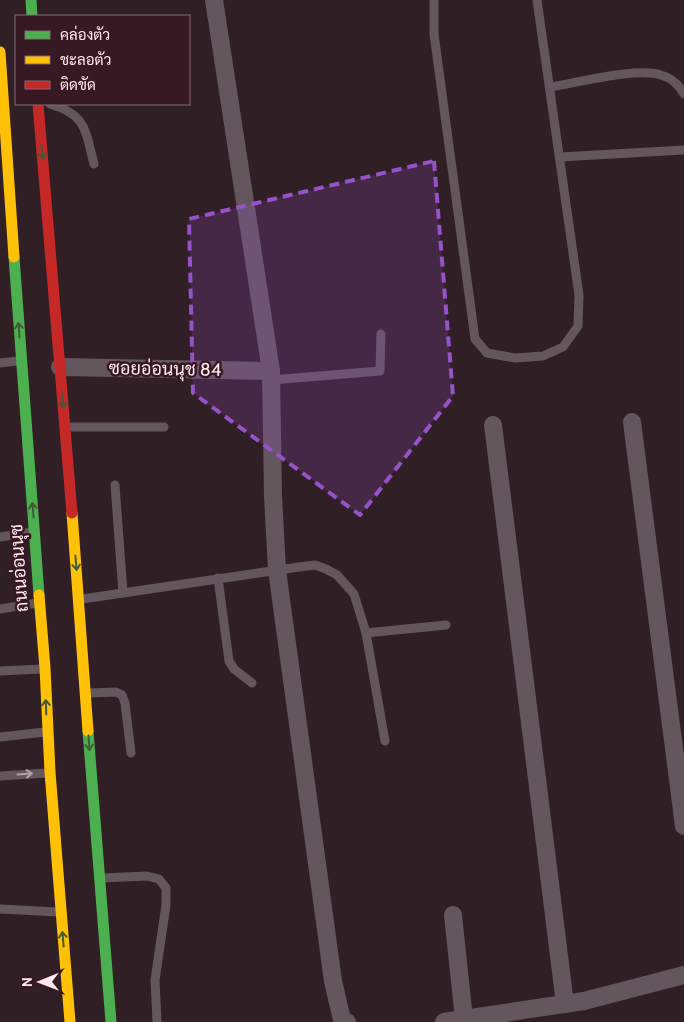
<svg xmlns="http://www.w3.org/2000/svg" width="684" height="1022" font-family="Cabin,Sarabun,sans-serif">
	<rect width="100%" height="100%" fill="#301f25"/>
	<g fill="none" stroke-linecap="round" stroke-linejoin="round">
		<!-- lane -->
		<g stroke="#63565d" stroke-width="9">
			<path d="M 434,0 L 434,34 L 475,339 L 487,353 L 515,358 L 543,356 L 563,347 L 578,326 L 579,295 L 537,0"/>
			<path d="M 550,87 C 577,83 636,67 661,75 C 672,78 679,85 684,94"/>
			<path d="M 50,104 C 87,115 85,130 94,164"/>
			<path d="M 560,157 L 684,150"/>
			<path d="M 0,363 L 17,361"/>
			<path d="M 271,380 L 380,371 L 381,334"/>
			<path d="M 67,427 L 164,427"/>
			<path d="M 115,485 L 123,593"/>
			<path d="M 0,537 L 32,532"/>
			<path d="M 218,578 L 229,661 L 234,669 L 252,683"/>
			<path d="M 82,599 L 299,567 L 315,565 L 326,569 L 337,575 L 354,594 L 366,633 L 385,741"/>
			<path d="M 0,609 L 37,603"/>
			<path d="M 366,633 L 446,625"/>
			<path d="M 0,671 L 42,669"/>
			<path d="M 89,693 L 116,692 L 122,695 L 125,703 L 131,753"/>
			<path d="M 0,737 L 45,732"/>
			<path d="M 0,776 L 47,773"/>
			<path d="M 101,878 L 147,876 L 159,879 L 166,888 L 166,905 L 155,980 L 157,1022"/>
			<path d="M 0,909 L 58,912"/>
		</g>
		<!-- street -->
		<g stroke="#63565d" stroke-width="18">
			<path d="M 214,0 L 271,371 L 273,496 L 277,570 L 333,981 L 342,1020 L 347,1022"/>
			<path d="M 60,367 L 271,371"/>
			<path d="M 632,422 L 684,826"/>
			<path d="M 493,425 L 565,1004"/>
			<path d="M 453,915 L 464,1019"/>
			<path d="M 444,1022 L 584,1001 L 684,975"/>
		</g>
		<!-- fast -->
		<g stroke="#4caf50" stroke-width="11">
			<path d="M 31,0 L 32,16"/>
			<path d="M 14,257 L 39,595"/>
			<path d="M 88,731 L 111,1022"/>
		</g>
		<!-- slow -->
		<g stroke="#ffc107" stroke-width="11">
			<path d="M 0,52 L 14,257"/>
			<path d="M 72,513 L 88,731"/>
			<path d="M 39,595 L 45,668 L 50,772 L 70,1022"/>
		</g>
		<!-- jam -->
		<path stroke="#c62828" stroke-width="11" d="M 38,104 L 72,513"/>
	</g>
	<!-- one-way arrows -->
	<defs><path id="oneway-shaft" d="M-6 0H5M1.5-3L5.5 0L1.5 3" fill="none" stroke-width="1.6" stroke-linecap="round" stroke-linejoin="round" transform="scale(1.25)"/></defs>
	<g stroke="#405c37">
		<use href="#oneway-shaft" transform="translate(42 152) rotate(85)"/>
		<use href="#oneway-shaft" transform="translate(19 330) rotate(-94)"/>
		<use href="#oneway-shaft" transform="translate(63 401) rotate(85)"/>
		<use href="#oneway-shaft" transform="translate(33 510) rotate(-94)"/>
		<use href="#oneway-shaft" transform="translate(76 563) rotate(85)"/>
		<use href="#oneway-shaft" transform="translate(46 707) rotate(-92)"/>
		<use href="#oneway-shaft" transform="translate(89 743) rotate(86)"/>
		<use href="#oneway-shaft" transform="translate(63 939) rotate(-95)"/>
	</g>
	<use stroke="#b1a0a6" href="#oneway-shaft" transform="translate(25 774) rotate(-4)"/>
	<!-- marked area -->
	<path fill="#9552c9" fill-opacity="0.2" stroke="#9552c9" stroke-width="4" stroke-dasharray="10 6" stroke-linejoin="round" d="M 434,161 L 453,396 L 360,515 L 193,393 L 189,219 Z"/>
	<g text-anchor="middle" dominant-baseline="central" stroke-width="5" stroke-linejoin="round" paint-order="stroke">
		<!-- street labels -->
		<g font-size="18" fill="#ffe9ef" stroke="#361922">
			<text transform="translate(165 369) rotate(1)">ซอยอ่อนนุช 84</text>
			<text transform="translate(19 568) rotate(-94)">ถนนอ่อนนุช</text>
		</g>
	</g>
	<!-- legend -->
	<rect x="15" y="15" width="175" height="90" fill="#361922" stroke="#866c74"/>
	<rect x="25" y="31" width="25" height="8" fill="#4caf50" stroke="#866c74"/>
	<text x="60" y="40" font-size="15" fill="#ffe9ef">คล่องตัว</text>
	<rect x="25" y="56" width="25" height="8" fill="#ffc107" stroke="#866c74"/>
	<text x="60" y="65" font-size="15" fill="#ffe9ef">ชะลอตัว</text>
	<rect x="25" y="81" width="25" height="8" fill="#c62828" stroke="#866c74"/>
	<text x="60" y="90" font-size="15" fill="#ffe9ef">ติดขัด</text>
	<!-- north arrow -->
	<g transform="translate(40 982) rotate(269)" stroke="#361922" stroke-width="4" paint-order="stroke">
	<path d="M0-4L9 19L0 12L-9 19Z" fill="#ffe9ef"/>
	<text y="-8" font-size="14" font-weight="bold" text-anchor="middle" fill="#ffe9ef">N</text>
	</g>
</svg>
